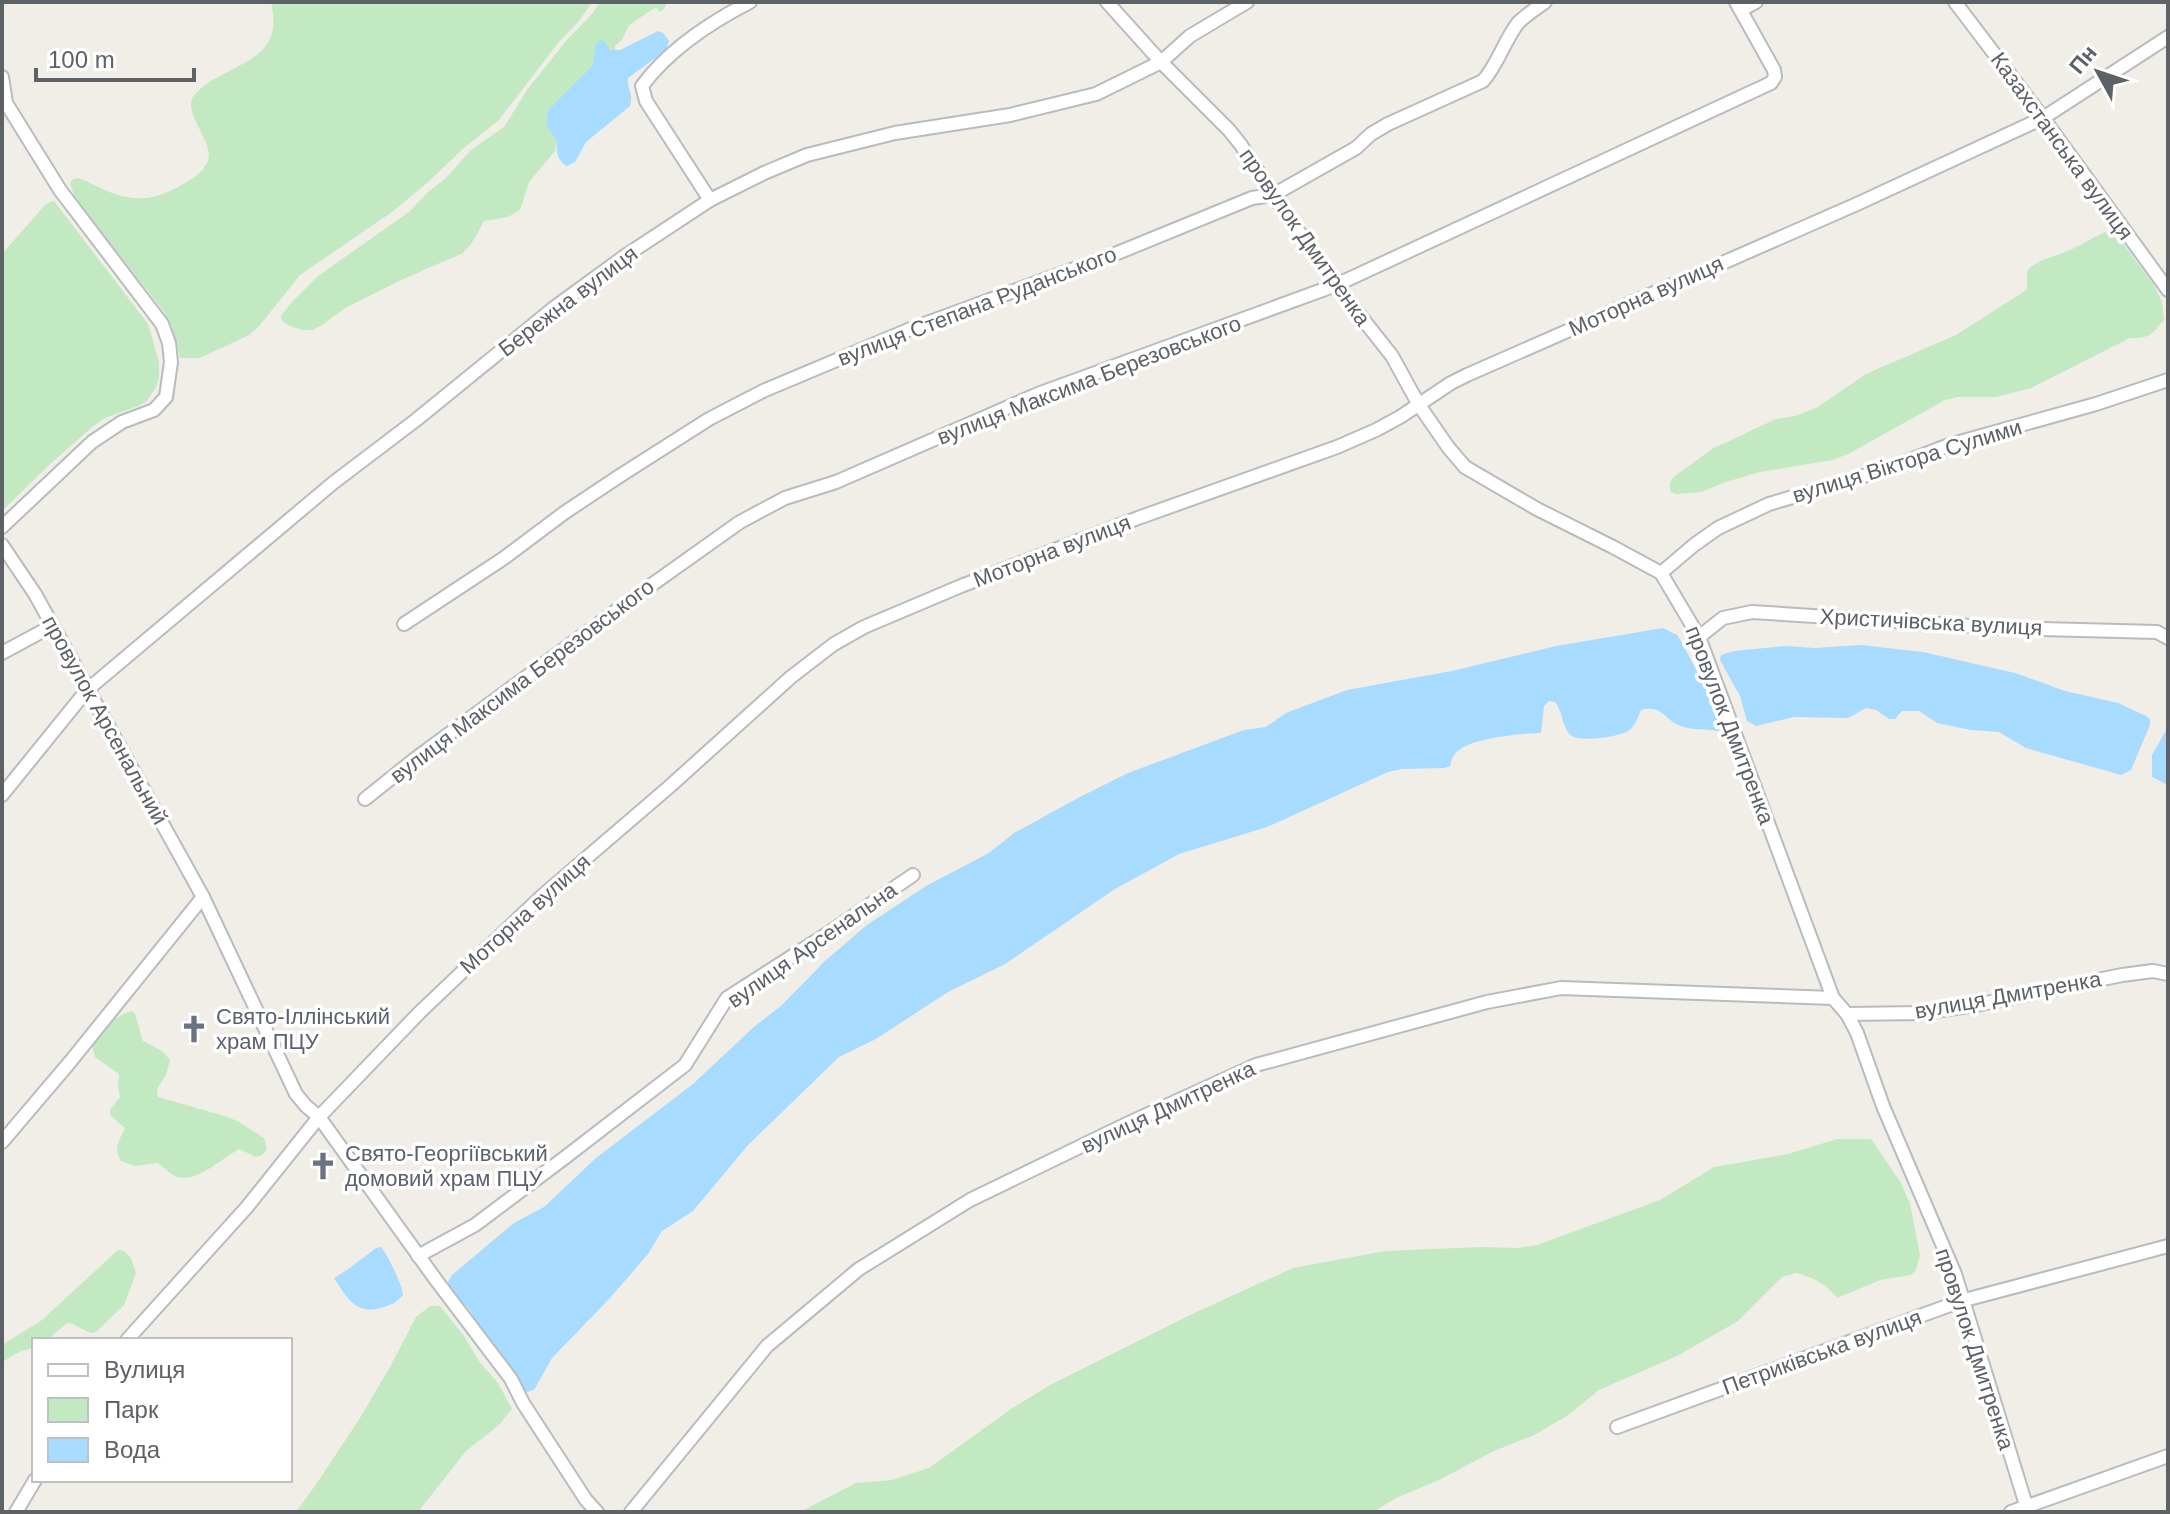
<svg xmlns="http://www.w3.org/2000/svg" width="2170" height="1514" font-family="Helvetica,sans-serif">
	<rect width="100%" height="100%" fill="#f0eee6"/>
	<!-- green -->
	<g fill="#c2e9c1">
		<path d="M 271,2 L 592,2 L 579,21 L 558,43 L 499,120 L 465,147 L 427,183 L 392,212 L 300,275 L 260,325 L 249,335 L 200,358 L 180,358 L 172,327 L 164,312 L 83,208 L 74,195 L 70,183 L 73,179 L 78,178 C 90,182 101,189 112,193 C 143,204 161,197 187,182 C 197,176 209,167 209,154 C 208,137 184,111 193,97 C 211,71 265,65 272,33 C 275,22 273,12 271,2 Z"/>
		<path d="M 600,2 L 667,2 L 664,9 L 660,12 L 657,8 L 653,9 L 629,25 L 622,40 L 615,46 L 615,51 L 595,46 L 593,65 L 548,110 L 546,125 L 557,141 L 555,151 L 529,182 L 520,210 L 508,217 L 484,221 L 472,243 L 463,253 L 401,280 L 345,308 L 322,325 L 313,330 L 303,330 L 290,326 L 282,321 L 281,316 L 291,303 L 318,276 L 409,212 L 428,192 L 445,179 L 471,150 L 504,127 L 527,90 L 566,41 L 592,14 Z"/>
		<path d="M 54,201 L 148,324 L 159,362 L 159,377 L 156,387 L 147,401 L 138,406 L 105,418 L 91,428 L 49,465 L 2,511 L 2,254 L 46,204 Z"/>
		<path d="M 2105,232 L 2121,241 L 2154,285 L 2162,302 L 2164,320 C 2152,334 2149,339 2130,338 L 2031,388 L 1996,397 L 1958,397 L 1945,400 L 1848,454 L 1832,460 L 1760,472 L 1726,482 L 1701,492 L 1676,494 L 1671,492 C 1668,485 1670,481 1675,476 L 1712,449 L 1776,419 L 1795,416 L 1816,408 L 1866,374 L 1956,335 L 2022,293 L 2027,289 L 2027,271 C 2036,260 2050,258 2063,253 C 2077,248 2091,238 2105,232 Z"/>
		<path d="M 132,1011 L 135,1014 L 143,1041 L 162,1051 L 170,1060 L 166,1075 L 157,1089 L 158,1097 L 228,1117 L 239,1122 L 264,1138 L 267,1149 L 262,1155 L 256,1157 L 239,1149 C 222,1158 193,1187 173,1175 C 167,1172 164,1166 157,1163 L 135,1166 L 121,1161 C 113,1149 119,1141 125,1128 L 110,1115 L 110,1110 L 120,1097 L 118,1086 L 119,1074 L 95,1057 L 92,1046 C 101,1030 114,1016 132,1011 Z"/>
		<path d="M 1837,1139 L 1871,1139 L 1901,1183 L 1910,1204 L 1920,1255 L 1916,1270 L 1911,1275 L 1880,1280 L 1837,1298 L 1826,1286 L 1812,1278 L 1797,1273 L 1782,1277 L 1738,1321 L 1677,1356 L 1599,1390 L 1567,1416 L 1532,1436 L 1494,1451 L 1439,1480 L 1396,1498 L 1373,1512 L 800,1512 L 856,1483 L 892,1480 L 929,1468 L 1011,1409 L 1050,1385 L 1188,1316 L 1293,1268 L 1385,1251 L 1481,1247 L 1517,1248 L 1537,1245 L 1660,1200 L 1714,1167 L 1788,1154 Z"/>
		<path d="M 118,1250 L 124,1251 L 131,1258 L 136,1273 L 124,1305 L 98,1330 L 94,1333 C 83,1332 77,1323 67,1323 L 47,1340 L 34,1340 L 34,1348 L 21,1351 L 2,1362 L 2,1345 L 42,1320 Z"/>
		<path d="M 430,1306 L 440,1306 L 464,1336 L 479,1361 L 498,1383 L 512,1409 L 499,1425 L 466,1451 L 418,1512 L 296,1512 L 317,1483 L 360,1418 L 390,1367 L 416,1317 Z"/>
	</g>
	<!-- water -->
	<g fill="#a7dbff">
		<path d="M 658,31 L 663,33 L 669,41 L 666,50 L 628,78 C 627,89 634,93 630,106 L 586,142 L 575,162 L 567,166 C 557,161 556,151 557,141 L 546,125 L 548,110 L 593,65 L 595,46 L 597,42 L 601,40 L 605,42 L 610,50 L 620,50 Z"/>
		<path d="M 1663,628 L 1677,635 L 1681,641 L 1722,719 L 1723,726 L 1718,731 C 1705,728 1694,731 1681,726 C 1665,721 1663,704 1641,710 C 1638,717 1635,727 1628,731 C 1619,737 1581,742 1572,736 C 1562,729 1563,711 1555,702 L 1549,701 L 1544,706 L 1541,733 C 1522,733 1466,738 1455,754 C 1452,757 1451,762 1450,766 L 1444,768 L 1402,769 L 1388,772 L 1267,827 L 1179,854 L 1115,889 L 1005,964 L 948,992 L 876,1039 L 839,1057 L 748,1145 L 693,1211 L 662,1231 L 648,1254 L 610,1298 L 552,1358 L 534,1390 L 527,1392 L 523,1387 L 483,1334 L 469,1309 L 449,1289 L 448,1282 L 452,1275 L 514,1223 L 544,1207 L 596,1158 L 693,1084 L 755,1026 L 781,1006 L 825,961 L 867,925 L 926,886 L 989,853 L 1014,833 L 1078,798 L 1128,773 L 1244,730 L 1266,727 L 1286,713 L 1347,690 L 1452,671 L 1556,646 Z"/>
		<path d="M 1861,645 L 1923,652 L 2015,673 L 2065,691 L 2118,703 L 2146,716 L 2150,719 L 2150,725 L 2131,770 L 2121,775 L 2026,748 L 1999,732 L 1971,730 L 1937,723 L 1919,711 L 1902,711 L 1895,719 L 1889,719 L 1876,710 L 1866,708 L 1848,718 L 1794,717 L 1756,726 L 1747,721 L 1740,696 L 1720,660 L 1721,655 L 1734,651 L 1785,646 L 1815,648 Z"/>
		<path d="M 2168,727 L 2168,785 L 2152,777 L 2152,755 Z"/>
		<path d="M 381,1247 C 386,1252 403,1286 403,1295 C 396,1303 391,1305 380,1308 C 355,1315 346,1296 334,1278 L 347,1270 L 376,1248 Z"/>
	</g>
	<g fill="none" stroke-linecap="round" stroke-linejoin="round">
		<defs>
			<g id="minor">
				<path d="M 1107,2 L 1161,62 L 1229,130 L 1241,145 L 1273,195 L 1336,285 L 1392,356 L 1419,405 L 1448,447 L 1465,467 L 1537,509 L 1613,547 L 1661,573 L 1699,637 L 1833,998 L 1847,1014 L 1857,1033 L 1883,1106 L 1955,1274 L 2026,1505"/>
				<path d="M 1955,2 L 2043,118 L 2168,290"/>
				<path d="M 1741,10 L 1756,2"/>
				<path d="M 2,77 L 6,103 L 60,190 L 162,324 L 169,343 L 171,362 L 166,397 L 154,410 L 122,422 L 92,442 L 2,527"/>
				<path d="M 710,200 L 646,101 L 642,86 C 668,51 711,22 750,2"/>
				<path d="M 2,545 L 35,594 L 203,897 L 296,1094 L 306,1106 L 319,1117 L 436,1280 L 511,1379 L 523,1403 L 586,1500 L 597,1512"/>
				<path d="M 1661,573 L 1694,545 L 1718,528 L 1769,504 L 1887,469 L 1949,445 L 2096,404 L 2168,380"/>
				<path d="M 404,624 L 504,558 L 564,513 L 618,477 L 709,419 L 763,391 L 908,330 L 1115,254 L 1252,198 L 1273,195 L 1356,148 L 1371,134 L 1388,124 L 1483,81 C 1498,64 1504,41 1518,23 C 1526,15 1535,9 1545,2"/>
				<path d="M 1699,637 L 1723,618 L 1752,612 L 2001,628 L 2157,632 L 2168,638"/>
				<path d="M 2,653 L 52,626"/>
				<path d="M 2,795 L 87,690 L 333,483 L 416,420 L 555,307 L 625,256 L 710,200 L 764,173 L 807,155 L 895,133 L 1010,115 L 1096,94 L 1161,62 L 1190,36 L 1247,2"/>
				<path d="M 365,799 L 415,759 L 643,591 L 740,522 L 785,498 L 836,482 L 1038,394 L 1336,285 L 1771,83 L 1775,77 L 1774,70 L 1736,2"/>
				<path d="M 1847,1014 L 1922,1013 L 1976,1005 L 2122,975 L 2153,971 L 2168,974"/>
				<path d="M 2,1142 L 70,1062 L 203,897"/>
				<path d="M 418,1256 L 475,1225 L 563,1159 L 685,1065 L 727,998 L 827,934 L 913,875"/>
				<path d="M 127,1340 L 247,1207 L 319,1117 L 420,1012 L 542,896 L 669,787 L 791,677 L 834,644 L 864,627 L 961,586 L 1138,518 L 1337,447 L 1376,430 L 1400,417 L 1451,383 L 1467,375 L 1857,204 L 2043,118 L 2168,37"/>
				<path d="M 1617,1427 L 1961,1301 L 2168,1246"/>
				<path d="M 16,1512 L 35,1480"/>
				<path d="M 631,1512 L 767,1346 L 859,1269 L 970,1200 L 1131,1122 L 1256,1065 L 1487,1002 L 1561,988 L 1833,998"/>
				<path d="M 2011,1512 L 2168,1456"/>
			</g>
		</defs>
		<!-- minor casing -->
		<use href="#minor" stroke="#b8bcc0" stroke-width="16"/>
		<!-- minor -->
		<use href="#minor" stroke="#fff" stroke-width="12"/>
	</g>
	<!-- icons -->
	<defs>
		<symbol id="church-bare" viewBox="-9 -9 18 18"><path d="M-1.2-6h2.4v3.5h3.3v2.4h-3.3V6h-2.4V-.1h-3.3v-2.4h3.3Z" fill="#6b7280" stroke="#fff" stroke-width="2.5" paint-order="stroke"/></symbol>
	</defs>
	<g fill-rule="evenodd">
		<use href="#church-bare" x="174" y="1009" width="40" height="40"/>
		<use href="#church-bare" x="303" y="1146" width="40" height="40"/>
	</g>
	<g text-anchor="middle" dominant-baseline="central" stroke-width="7" stroke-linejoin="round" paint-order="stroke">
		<!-- street labels -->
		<g font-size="22" fill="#5d6267" stroke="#fff">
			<text transform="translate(2062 146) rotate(54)">Казахстанська вулиця</text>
			<text transform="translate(1305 237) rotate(55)">провулок Дмитренка</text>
			<text transform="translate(1646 296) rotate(-24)">Моторна вулиця</text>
			<text transform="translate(568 301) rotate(-37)">Бережна вулиця</text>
			<text transform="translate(977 306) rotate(-21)">вулиця Степана Руданського</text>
			<text transform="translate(1089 380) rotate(-21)">вулиця Максима Березовського</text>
			<text transform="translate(1907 461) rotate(-17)">вулиця Віктора Сулими</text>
			<text transform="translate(1052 551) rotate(-21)">Моторна вулиця</text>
			<text transform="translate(1931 622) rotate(3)">Христичівська вулиця</text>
			<text transform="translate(522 681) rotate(-37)">вулиця Максима Березовського</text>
			<text transform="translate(105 720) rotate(61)">провулок Арсенальний</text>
			<text transform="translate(1730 725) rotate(69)">провулок Дмитренка</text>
			<text transform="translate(525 914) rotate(-42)">Моторна вулиця</text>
			<text transform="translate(812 945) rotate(-35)">вулиця Арсенальна</text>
			<text transform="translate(2008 995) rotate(-10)">вулиця Дмитренка</text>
			<text transform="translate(1168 1107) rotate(-25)">вулиця Дмитренка</text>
			<text transform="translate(1975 1349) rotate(72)">провулок Дмитренка</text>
			<text transform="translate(1822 1352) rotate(-20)">Петриківська вулиця</text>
		</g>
		<!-- worship labels -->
		<g font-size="22" fill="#5b616d" stroke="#fff" text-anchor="start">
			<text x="216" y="1016">Свято-Іллінський<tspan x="216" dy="25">храм ПЦУ</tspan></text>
			<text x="345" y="1153">Свято-Георгіївський<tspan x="345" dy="25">домовий храм ПЦУ</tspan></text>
		</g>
	</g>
	<!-- border -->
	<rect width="2170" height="1514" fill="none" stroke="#5d6267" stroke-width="8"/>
	<!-- legend -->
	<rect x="32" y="1338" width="260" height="144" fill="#ffffff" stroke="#bec0c2" stroke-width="2"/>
	<rect x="48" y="1364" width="40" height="12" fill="#ffffff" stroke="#bec0c2" stroke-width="2"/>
	<text x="104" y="1378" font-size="24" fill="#5d6267">Вулиця</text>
	<rect x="48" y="1398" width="40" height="24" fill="#c2e9c1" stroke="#bec0c2" stroke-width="2"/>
	<text x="104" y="1418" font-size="24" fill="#5d6267">Парк</text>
	<rect x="48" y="1438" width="40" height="24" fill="#a7dbff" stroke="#bec0c2" stroke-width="2"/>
	<text x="104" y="1458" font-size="24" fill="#5d6267">Вода</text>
	<!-- north arrow -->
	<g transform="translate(2098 72) rotate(310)" stroke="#ffffff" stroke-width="6" paint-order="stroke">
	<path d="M0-6L14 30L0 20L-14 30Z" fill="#5d6267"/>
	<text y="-12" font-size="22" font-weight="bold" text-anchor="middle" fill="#5d6267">Пн</text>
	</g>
	<!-- scale -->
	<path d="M36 68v12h158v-12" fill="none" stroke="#5d6267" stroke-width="4"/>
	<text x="48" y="68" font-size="24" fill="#5d6267" stroke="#ffffff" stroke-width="6" paint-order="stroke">100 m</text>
</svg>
